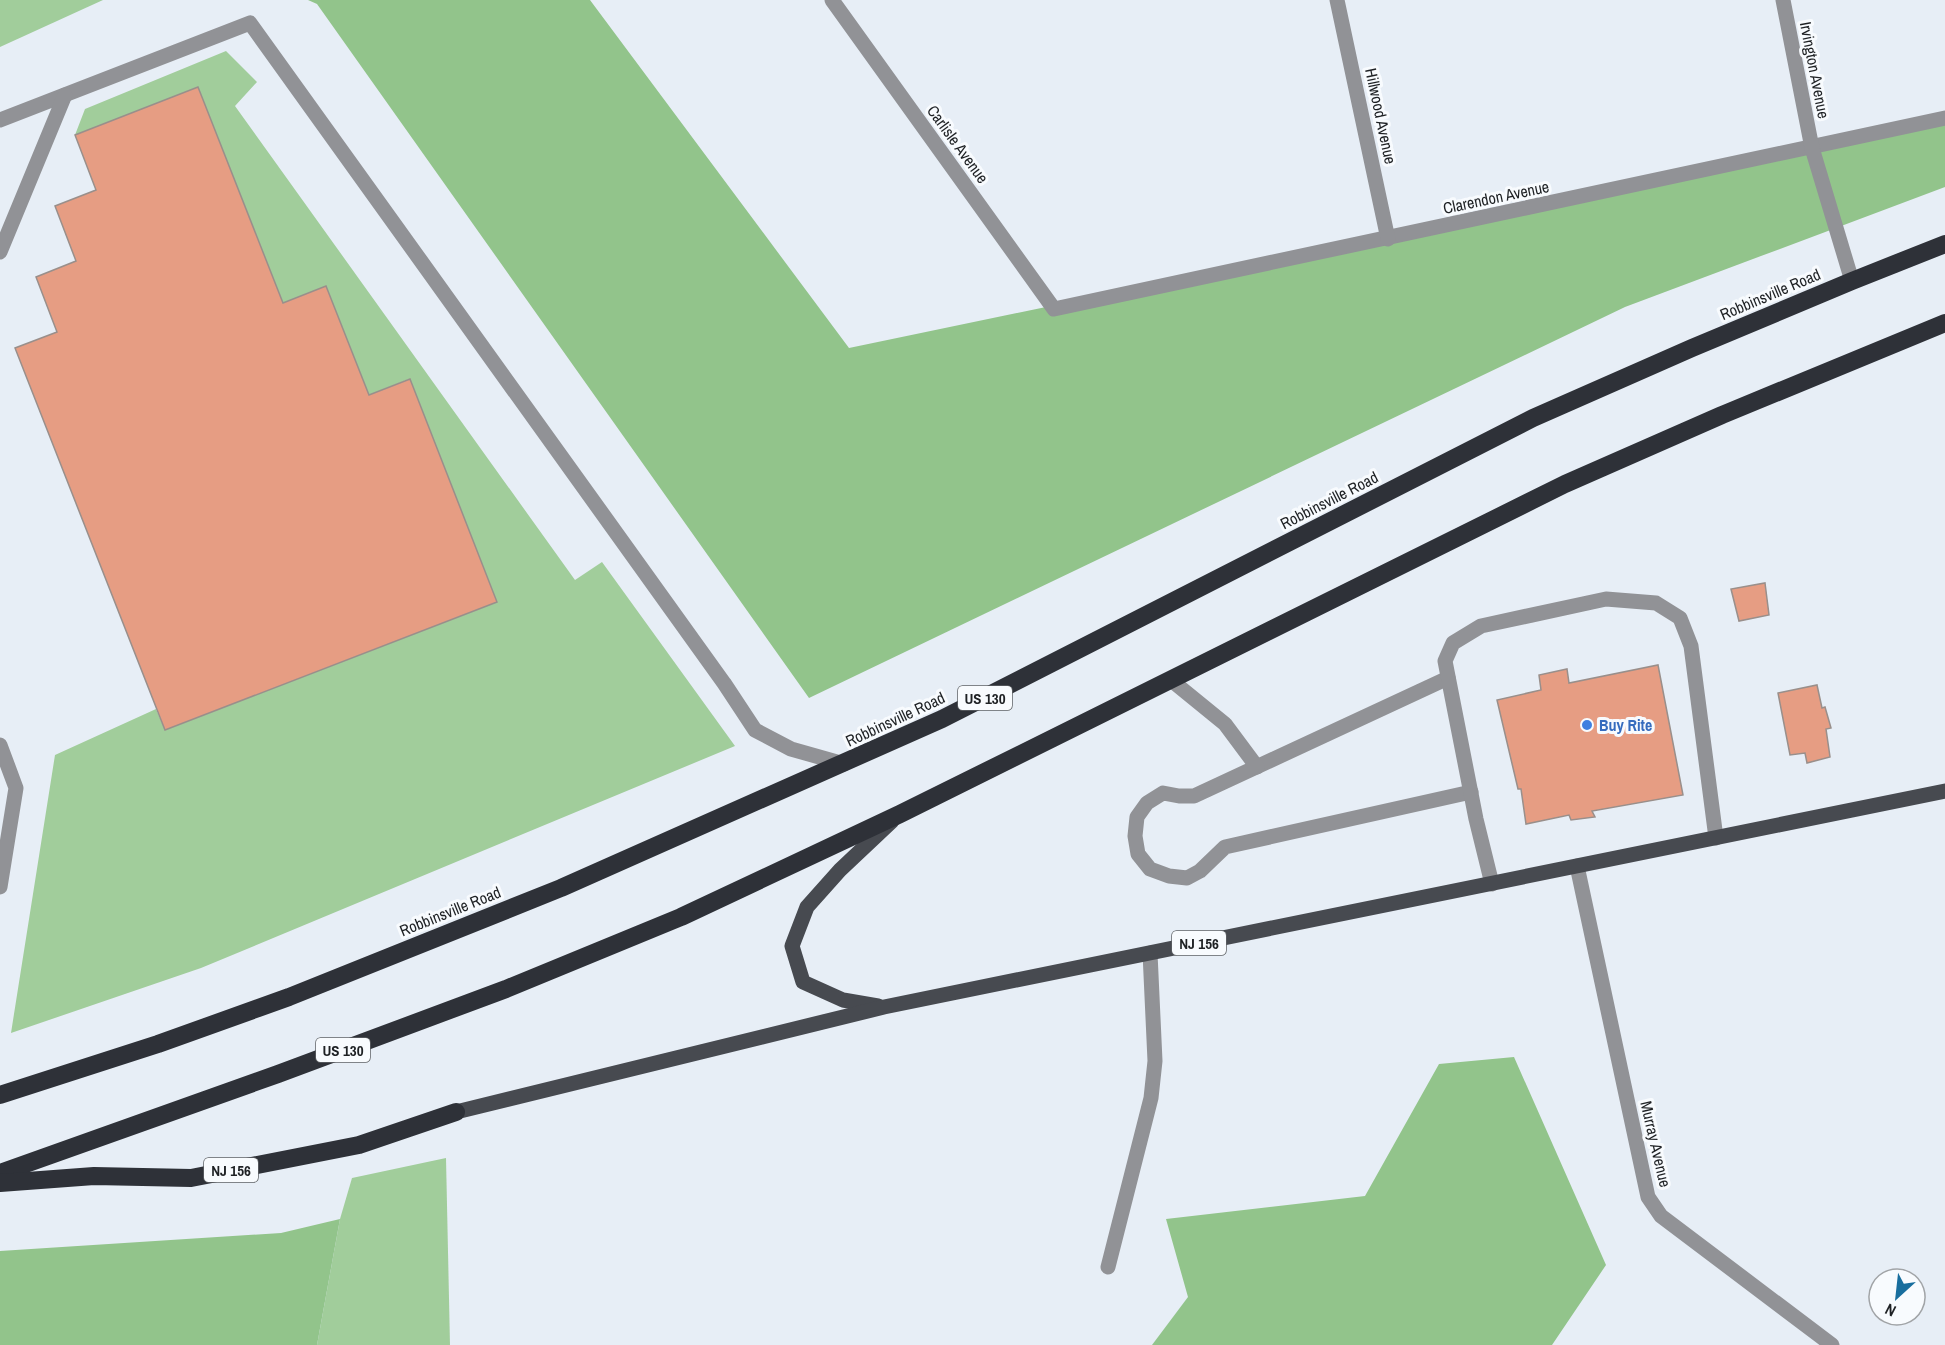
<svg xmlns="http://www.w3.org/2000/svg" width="1945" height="1345" font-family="'Archivo Narrow',sans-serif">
	<rect width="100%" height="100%" fill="#e7eef6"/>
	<!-- green -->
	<g fill="#a1cd9b">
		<path d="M 0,0 L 103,0 L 0,47 Z"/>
		<path d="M 226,51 L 257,82 L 235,106 L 575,580 L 602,562 L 735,746 L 201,968 L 11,1033 L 55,755 L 156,709 L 165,730 L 497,602 L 409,379 L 369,395 L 326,287 L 283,303 L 198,88 L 75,135 L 85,109 Z"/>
		<path d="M 446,1158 L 450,1345 L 317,1345 L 340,1219 L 352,1178 Z"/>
	</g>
	<!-- forest -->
	<g fill="#92c48b">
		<path d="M 308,0 L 590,0 L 849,348 L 1945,120 L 1945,187 L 1625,307 L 809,698 L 317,4 Z"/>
		<path d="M 1514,1057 L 1606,1265 L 1552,1345 L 1152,1345 L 1188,1297 L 1166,1219 L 1365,1196 L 1439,1064 Z"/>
		<path d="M 340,1219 L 317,1345 L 0,1345 L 0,1251 L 281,1233 Z"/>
	</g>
	<!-- building -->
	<g fill="#e69d83" stroke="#998f8b" stroke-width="1.5">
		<path d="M 198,87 L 283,303 L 326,286 L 369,395 L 410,379 L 497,602 L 165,730 L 15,348 L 57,332 L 36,277 L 76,261 L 55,206 L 96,190 L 75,135 Z"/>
		<path d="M 1765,583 L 1769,615 L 1739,621 L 1731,589 Z"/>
		<path d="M 1658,665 L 1683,795 L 1592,811 L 1595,817 L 1571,820 L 1569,815 L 1526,824 L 1521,789 L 1518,789 L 1497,700 L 1541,690 L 1539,675 L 1567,669 L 1569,683 Z"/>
		<path d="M 1817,685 L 1822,708 L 1825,707 L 1831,728 L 1826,729 L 1830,757 L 1807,763 L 1805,753 L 1790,755 L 1778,693 Z"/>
	</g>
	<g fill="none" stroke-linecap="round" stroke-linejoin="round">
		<!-- lane -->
		<g stroke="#919296" stroke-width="15">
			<path d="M 0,120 L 250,23 L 724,683 L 755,730 L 791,749 L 844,764"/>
			<path d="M 0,252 L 65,95"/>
			<path d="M 1448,678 L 1194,796 L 1179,796 L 1163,793 L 1147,803 L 1137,817 L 1135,836 L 1138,854 L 1150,869 L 1169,876 L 1187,878 L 1200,871 L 1225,847 L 1471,792"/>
			<path d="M 1171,680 L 1225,724 L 1257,767"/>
			<path d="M 0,745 L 16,788 L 0,887"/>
			<path d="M 1492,884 L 1476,819 L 1445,661 L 1453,643 L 1481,626 L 1606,599 L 1656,603 L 1680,618 L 1691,646 L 1716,838"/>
			<path d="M 1108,1267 L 1151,1098 L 1155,1061 L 1150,953"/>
		</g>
		<!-- street -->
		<g stroke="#919296" stroke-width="15">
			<path d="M 832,0 L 1054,309 L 1945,118"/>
			<path d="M 1337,0 L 1388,239"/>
			<path d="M 1783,0 L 1812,148 L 1852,281"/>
			<path d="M 1577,866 L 1648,1197 L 1661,1216 L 1832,1345"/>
		</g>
		<!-- primary -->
		<g stroke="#474a50" stroke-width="15">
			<path d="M 878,1006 L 843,1000 L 803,982 L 792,946 L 807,907 L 840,870 L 892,821"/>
			<path d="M 456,1112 L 884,1007 L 1945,791"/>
		</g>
		<!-- highway -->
		<g stroke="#2e3138" stroke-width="18">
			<path d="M 0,1095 L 158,1044 L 289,997 L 561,888 L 942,719 L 1533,418 L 1692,348 L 1852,281 L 1945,244"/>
			<path d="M 0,1173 L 278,1074 L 506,989 L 681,917 L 900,814 L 1565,484 L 1722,415 L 1945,323"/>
			<path d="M 0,1183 L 94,1176 L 191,1178 L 359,1145 L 456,1112"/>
		</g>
	</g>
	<!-- markers -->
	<circle fill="#3f7fe0" stroke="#f8fbfe" stroke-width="2" cx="1587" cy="725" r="6"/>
	<g text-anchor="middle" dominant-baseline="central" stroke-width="6" stroke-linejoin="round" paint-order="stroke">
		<!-- shield labels -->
		<g fill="#f8fbfe" stroke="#5f6265" stroke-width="1.5">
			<rect x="958" y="686" width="54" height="24" rx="4.5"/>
			<rect x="1172" y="931" width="54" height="24" rx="4.5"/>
			<rect x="316" y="1038" width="54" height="24" rx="4.5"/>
			<rect x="204" y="1158" width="54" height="24" rx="4.5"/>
		</g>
		<g font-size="15" font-weight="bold" fill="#1e2124">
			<text x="985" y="698">US 130</text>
			<text x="1199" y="943">NJ 156</text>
			<text x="343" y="1050">US 130</text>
			<text x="231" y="1170">NJ 156</text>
		</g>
		<!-- street labels -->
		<g font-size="16" fill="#1e2124" stroke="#f8fbfe">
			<text transform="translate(1815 70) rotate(79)">Irvington Avenue</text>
			<text transform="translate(1381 116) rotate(78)">Hillwood Avenue</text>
			<text transform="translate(958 144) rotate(54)">Carlisle Avenue</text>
			<text transform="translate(1496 197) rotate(-12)">Clarendon Avenue</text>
			<text transform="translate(1770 294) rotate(-23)">Robbinsville Road</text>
			<text transform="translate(1329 500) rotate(-27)">Robbinsville Road</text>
			<text transform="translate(895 719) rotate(-25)">Robbinsville Road</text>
			<text transform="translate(450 911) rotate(-22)">Robbinsville Road</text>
			<text transform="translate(1656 1144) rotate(77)">Murray Avenue</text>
		</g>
		<!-- shop labels -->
		<g font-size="16" font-weight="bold" fill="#366cbe" stroke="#f8fbfe" text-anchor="start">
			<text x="1599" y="725">Buy Rite</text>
		</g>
	</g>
	<!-- north arrow -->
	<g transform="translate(1897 1297) rotate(207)"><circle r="28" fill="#f8fbfe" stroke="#a1a4a7" stroke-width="1.5"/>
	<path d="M0-4.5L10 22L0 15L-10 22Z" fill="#186e9e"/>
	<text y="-9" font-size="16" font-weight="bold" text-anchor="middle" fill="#1e2124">N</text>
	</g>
</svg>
